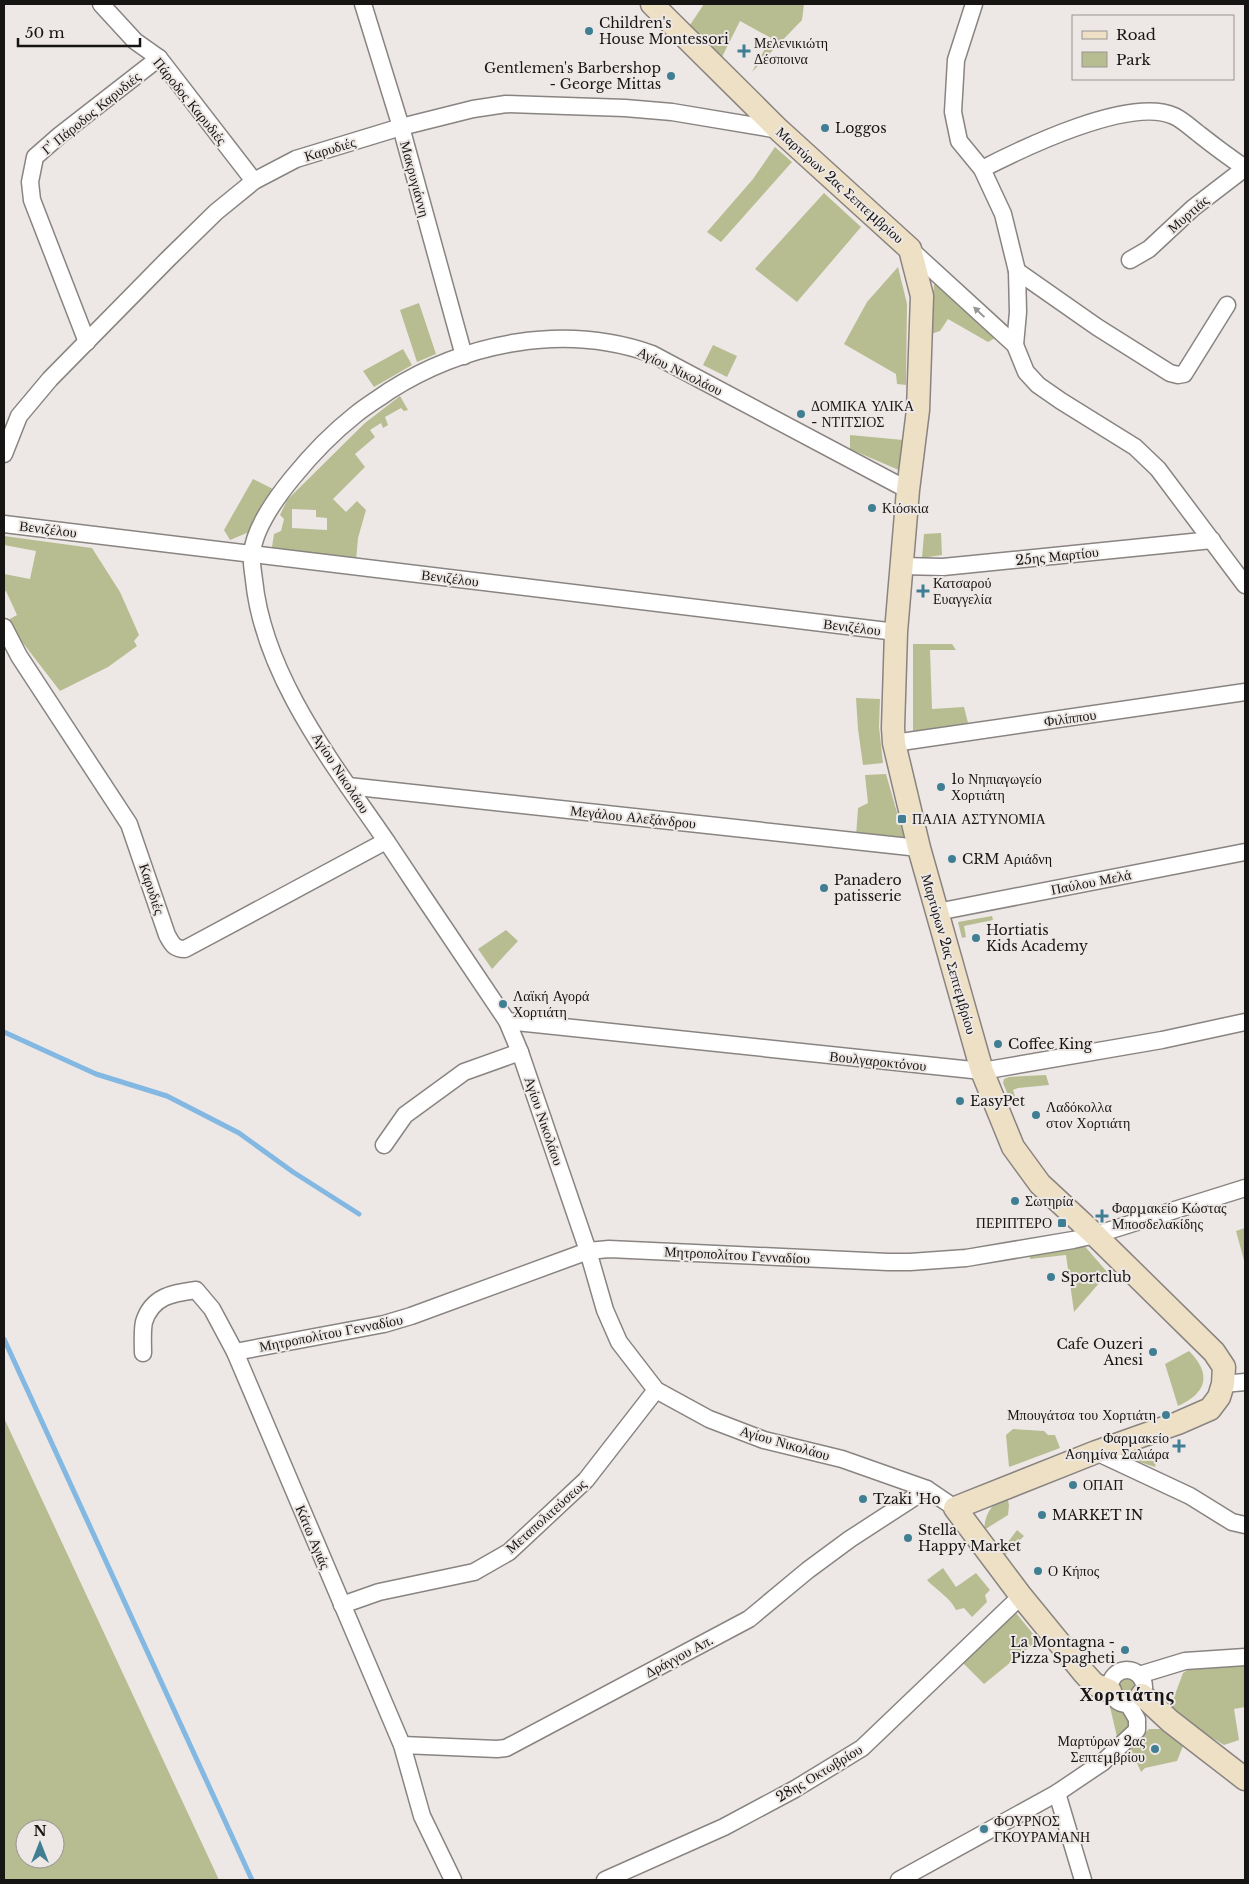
<svg xmlns="http://www.w3.org/2000/svg" width="1249" height="1884" font-family="'Libre Baskerville',serif">
	<rect width="100%" height="100%" fill="#ede8e5"/>
	<!-- green -->
	<g fill="#b7bd91" fill-rule="evenodd">
		<path d="M 704,4 L 804,4 L 802,20 L 752,72 L 771,38 L 740,21 L 722,57 L 690,25 Z"/>
		<path d="M 775,147 L 792,162 L 721,242 L 707,232 L 753,179 Z"/>
		<path d="M 824,193 L 861,227 L 797,302 L 755,269 Z"/>
		<path d="M 898,267 L 907,304 L 906,385 L 897,384 L 896,374 L 844,344 L 867,302 Z"/>
		<path d="M 934,283 L 997,337 L 988,342 L 948,319 L 940,331 L 931,334 Z"/>
		<path d="M 419,303 L 436,354 L 417,362 L 400,310 Z"/>
		<path d="M 713,345 L 737,356 L 727,377 L 703,365 Z"/>
		<path d="M 403,349 L 412,365 L 374,387 L 363,371 Z"/>
		<path d="M 400,396 L 408,410 L 404,411 L 401,408 L 385,417 L 388,425 L 383,428 L 381,423 L 370,430 L 375,437 L 355,454 L 365,467 L 333,499 L 346,512 L 357,501 L 366,510 L 358,538 L 356,561 L 278,553 L 272,547 L 274,534 L 281,531 L 284,519 L 280,515 L 287,500 L 365,423 ZM 292,509 L 316,510 L 316,517 L 327,518 L 327,530 L 292,528 Z"/>
		<path d="M 850,435 L 903,440 L 901,471 L 850,449 Z"/>
		<path d="M 253,479 L 273,489 L 249,532 L 230,540 L 224,530 Z"/>
		<path d="M 941,533 L 942,555 L 922,558 L 924,534 Z"/>
		<path d="M 4,536 L 92,548 L 120,592 L 139,635 L 134,641 L 137,646 L 108,667 L 60,691 L 6,621 L 17,615 L 6,591 L 4,592 L 4,574 L 30,579 L 36,551 L 4,545 Z"/>
		<path d="M 913,644 L 952,644 L 956,650 L 930,650 L 932,709 L 964,707 L 969,727 L 913,735 Z"/>
		<path d="M 856,698 L 880,699 L 879,727 L 883,763 L 863,765 L 858,729 Z"/>
		<path d="M 886,774 L 904,837 L 856,837 L 858,808 L 868,803 L 865,775 Z"/>
		<path d="M 992,916 L 993,920 L 964,926 L 966,937 L 962,938 L 958,922 Z"/>
		<path d="M 506,930 L 518,941 L 492,969 L 478,949 Z"/>
		<path d="M 1046,1075 L 1049,1085 L 1018,1088 L 1013,1090 L 1018,1105 L 1013,1107 L 1003,1083 L 1004,1079 L 1009,1077 Z"/>
		<path d="M 1245,1228 L 1245,1264 L 1236,1231 Z"/>
		<path d="M 1082,1243 L 1108,1273 L 1074,1312 L 1066,1255 L 1030,1259 L 1029,1251 Z"/>
		<path d="M 1189,1351 C 1212,1374 1207,1393 1178,1406 L 1165,1364 Z"/>
		<path d="M 4,1418 L 219,1880 L 4,1880 ZM 25,1829 L 55,1829 L 55,1859 L 25,1859 Z"/>
		<path d="M 1013,1429 L 1044,1431 L 1048,1435 L 1055,1435 L 1060,1448 L 1009,1467 L 1006,1435 Z"/>
		<path d="M 1127,1450 L 1143,1452 L 1144,1459 L 1156,1461 L 1155,1467 L 1121,1456 Z"/>
		<path d="M 1007,1496 L 1009,1505 L 1008,1515 L 984,1530 C 985,1512 992,1504 1007,1496 Z"/>
		<path d="M 1017,1530 L 1024,1536 L 1002,1558 L 999,1554 Z"/>
		<path d="M 943,1568 L 956,1587 L 976,1573 L 990,1590 L 985,1595 L 987,1602 L 972,1617 L 964,1608 L 956,1610 C 950,1597 936,1590 927,1580 Z"/>
		<path d="M 1012,1608 L 1038,1640 L 984,1684 L 958,1658 Z"/>
		<path d="M 1245,1662 L 1245,1707 L 1234,1709 L 1239,1740 L 1224,1745 L 1171,1713 L 1170,1708 L 1183,1673 L 1189,1669 Z"/>
		<circle cx="1127" cy="1687" r="10"/>
		<path d="M 1117,1705 L 1133,1721 L 1133,1724 L 1120,1738 L 1117,1737 L 1110,1707 Z"/>
		<path d="M 1149,1729 L 1160,1729 L 1183,1746 L 1177,1761 L 1145,1768 L 1141,1772 L 1130,1748 Z"/>
	</g>
	<g fill="none" stroke-linecap="round" stroke-linejoin="round">
		<!-- stream -->
		<g stroke="#83b8e3" stroke-width="5">
			<path d="M 4,1032 L 96,1074 L 167,1096 L 239,1133 L 293,1172 L 359,1214"/>
			<path d="M 4,1339 L 252,1880"/>
		</g>
		<defs>
			<g id="street">
				<path d="M 101,4 L 135,41 L 159,58 L 254,181"/>
				<path d="M 363,4 L 401,127 L 464,356"/>
				<path d="M 974,4 L 956,60 L 953,112 L 959,141 L 982,169 L 1003,214 L 1017,271 L 1018,312 L 1015,345"/>
				<path d="M 982,169 C 1023,148 1130,96 1174,116 C 1183,120 1191,128 1199,134 C 1214,146 1229,157 1245,168"/>
				<path d="M 910,249 L 1015,345 L 1026,372 L 1038,385 L 1061,401 L 1135,447 L 1158,469 L 1245,585"/>
				<path d="M 1130,260 L 1149,249 L 1193,208 L 1245,168"/>
				<path d="M 1017,271 L 1097,327 L 1170,373 L 1178,375 L 1184,374 L 1227,305"/>
				<path d="M 87,342 L 32,200 L 30,182 L 35,157 L 60,135 L 159,58"/>
				<path d="M 4,454 L 19,416 L 50,379 L 168,259 L 216,212 L 254,181 L 296,159 L 401,127 L 473,109 L 506,104 L 625,108 L 672,112 L 779,130"/>
				<path d="M 908,490 L 652,354 C 565,323 466,342 389,391 C 378,399 366,406 355,415 C 322,441 255,511 252,554 C 251,562 253,571 254,580 C 264,678 335,766 389,845 C 428,904 468,963 507,1021 L 520,1052 L 588,1251 L 605,1310 L 619,1342 L 656,1390 L 709,1419 L 764,1440 L 842,1459 L 927,1489 L 955,1508"/>
				<path d="M 4,524 L 896,632"/>
				<path d="M 902,566 L 943,567 L 1212,540"/>
				<path d="M 4,627 L 19,656 L 129,824 L 167,935 C 172,944 174,949 185,949 L 386,841"/>
				<path d="M 894,743 L 1245,692"/>
				<path d="M 348,786 L 919,848"/>
				<path d="M 937,912 L 1245,852"/>
				<path d="M 507,1021 L 982,1071 L 1162,1040 L 1245,1022"/>
				<path d="M 384,1145 L 405,1115 L 464,1072 L 520,1052"/>
				<path d="M 235,1352 L 384,1324 L 411,1316 L 588,1251 L 609,1249 L 888,1262 L 910,1262 L 966,1258 L 1073,1240 L 1095,1235 L 1245,1188"/>
				<path d="M 143,1353 C 143,1344 142,1331 144,1322 C 152,1296 173,1293 196,1290 L 212,1309 L 235,1352 L 402,1745 L 422,1816 L 453,1880"/>
				<path d="M 1223,1384 L 1245,1382"/>
				<path d="M 1096,1452 L 1190,1496 L 1232,1522 L 1245,1525"/>
				<path d="M 342,1605 L 379,1592 L 474,1572 L 509,1552 L 586,1480 L 656,1390"/>
				<circle cx="1127" cy="1687" r="17"/>
				<path d="M 1139,1675 L 1185,1661 L 1245,1657"/>
				<path d="M 402,1745 L 497,1749 L 506,1748 L 749,1619 L 808,1570 L 850,1539 L 927,1489"/>
				<path d="M 1057,1793 L 1083,1880"/>
				<path d="M 605,1880 L 724,1827 L 795,1789 L 862,1748 L 1021,1596"/>
				<path d="M 899,1880 L 1057,1793 L 1103,1762 L 1137,1730 L 1137,1719 L 1128,1704"/>
			</g>
			<g id="secondary">
				<path d="M 652,4 L 779,130 L 910,249 L 922,296 L 918,410 L 908,490 L 896,632 L 893,728 L 894,743 L 919,848 L 982,1071 L 1013,1147 L 1040,1184 L 1095,1235 L 1214,1352 L 1224,1367 L 1223,1384 L 1219,1397 L 1210,1409 L 1178,1423 L 1096,1452 L 955,1508 L 1021,1596 L 1084,1673 L 1094,1684 L 1110,1691"/>
				<path d="M 1142,1695 L 1170,1721 L 1245,1779"/>
			</g>
		</defs>
		<!-- street casing -->
		<use href="#street" stroke="#898481" stroke-width="19"/>
		<!-- secondary casing -->
		<use href="#secondary" stroke="#898481" stroke-width="25"/>
		<!-- street -->
		<use href="#street" stroke="#fff" stroke-width="16"/>
		<!-- secondary -->
		<use href="#secondary" stroke="#eee0c4" stroke-width="22"/>
	</g>
	<!-- one-way arrows -->
	<defs><path id="oneway-solid" d="M-6-.8H1V-3.2L6.5 0L1 3.2V.8H-6Z" transform="scale(1.25)"/></defs>
	<use fill="#979695" href="#oneway-solid" transform="translate(979 312) rotate(-137)"/>
	<!-- markers -->
	<g fill="#407e94" stroke="#ede8e5" stroke-width="2">
		<circle cx="589" cy="31" r="5"/>
		<path d="M741.5 43.5h5v5h5v5h-5v5h-5v-5h-5v-5h5z"/>
		<circle cx="671" cy="76" r="5"/>
		<circle cx="825" cy="128" r="5"/>
		<circle cx="801" cy="414" r="5"/>
		<circle cx="872" cy="508" r="5"/>
		<path d="M920.5 583.5h5v5h5v5h-5v5h-5v-5h-5v-5h5z"/>
		<circle cx="941" cy="787" r="5"/>
		<rect x="897" y="814" width="10" height="10" rx="2.5"/>
		<circle cx="952" cy="859" r="5"/>
		<circle cx="824" cy="888" r="5"/>
		<circle cx="976" cy="938" r="5"/>
		<circle cx="503" cy="1004" r="5"/>
		<circle cx="998" cy="1044" r="5"/>
		<circle cx="960" cy="1101" r="5"/>
		<circle cx="1036" cy="1115" r="5"/>
		<circle cx="1015" cy="1201" r="5"/>
		<path d="M1099.5 1208.5h5v5h5v5h-5v5h-5v-5h-5v-5h5z"/>
		<rect x="1057" y="1218" width="10" height="10" rx="2.5"/>
		<circle cx="1051" cy="1277" r="5"/>
		<circle cx="1153" cy="1352" r="5"/>
		<circle cx="1166" cy="1415" r="5"/>
		<path d="M1176.5 1438.5h5v5h5v5h-5v5h-5v-5h-5v-5h5z"/>
		<circle cx="1073" cy="1485" r="5"/>
		<circle cx="863" cy="1499" r="5"/>
		<circle cx="1042" cy="1515" r="5"/>
		<circle cx="908" cy="1538" r="5"/>
		<circle cx="1038" cy="1571" r="5"/>
		<circle cx="1125" cy="1650" r="5"/>
		<circle cx="1155" cy="1749" r="5"/>
		<circle cx="984" cy="1829" r="5"/>
	</g>
	<g text-anchor="middle" dominant-baseline="central" stroke-width="4" stroke-linejoin="round" paint-order="stroke">
		<!-- poi labels -->
		<g font-size="14" fill="#171514" stroke="#ede8e5" text-anchor="start">
			<text x="599" y="23">Children's<tspan x="599" dy="16">House Montessori</tspan></text>
			<text x="754" y="43">Μελενικιώτη<tspan x="754" dy="16">Δέσποινα</tspan></text>
			<text x="661" y="68" text-anchor="end">Gentlemen's Barbershop<tspan x="661" dy="16">- George Mittas</tspan></text>
			<text x="835" y="128">Loggos</text>
			<text x="811" y="406">ΔΟΜΙΚΑ ΥΛΙΚΑ<tspan x="811" dy="16">- ΝΤΙΤΣΙΟΣ</tspan></text>
			<text x="882" y="508">Κιόσκια</text>
			<text x="933" y="583">Κατσαρού<tspan x="933" dy="16">Ευαγγελία</tspan></text>
			<text x="951" y="779">1ο Νηπιαγωγείο<tspan x="951" dy="16">Χορτιάτη</tspan></text>
			<text x="912" y="819">ΠΑΛΙΑ ΑΣΤΥΝΟΜΙΑ</text>
			<text x="962" y="859">CRM Αριάδνη</text>
			<text x="834" y="880">Panadero<tspan x="834" dy="16">patisserie</tspan></text>
			<text x="986" y="930">Hortiatis<tspan x="986" dy="16">Kids Academy</tspan></text>
			<text x="513" y="996">Λαϊκή Αγορά<tspan x="513" dy="16">Χορτιάτη</tspan></text>
			<text x="1008" y="1044">Coffee King</text>
			<text x="970" y="1101">EasyPet</text>
			<text x="1046" y="1107">Λαδόκολλα<tspan x="1046" dy="16">στον Χορτιάτη</tspan></text>
			<text x="1025" y="1201">Σωτηρία</text>
			<text x="1112" y="1208">Φαρμακείο Κώστας<tspan x="1112" dy="16">Μποσδελακίδης</tspan></text>
			<text x="1052" y="1223" text-anchor="end">ΠΕΡΙΠΤΕΡΟ</text>
			<text x="1061" y="1277">Sportclub</text>
			<text x="1143" y="1344" text-anchor="end">Cafe Ouzeri<tspan x="1143" dy="16">Anesi</tspan></text>
			<text x="1156" y="1415" text-anchor="end">Μπουγάτσα του Χορτιάτη</text>
			<text x="1169" y="1438" text-anchor="end">Φαρμακείο<tspan x="1169" dy="16">Ασημίνα Σαλιάρα</tspan></text>
			<text x="1083" y="1485">ΟΠΑΠ</text>
			<text x="873" y="1499">Tzaki 'Ho</text>
			<text x="1052" y="1515">MARKET IN</text>
			<text x="918" y="1530">Stella<tspan x="918" dy="16">Happy Market</tspan></text>
			<text x="1048" y="1571">Ο Κήπος</text>
			<text x="1115" y="1642" text-anchor="end">La Montagna -<tspan x="1115" dy="16">Pizza Spagheti</tspan></text>
			<text x="1145" y="1741" text-anchor="end">Μαρτύρων 2ας<tspan x="1145" dy="16">Σεπτεμβρίου</tspan></text>
			<text x="994" y="1821">ΦΟΥΡΝΟΣ<tspan x="994" dy="16">ΓΚΟΥΡΑΜΑΝΗ</tspan></text>
		</g>
		<!-- street labels -->
		<g font-size="14" fill="#171514" stroke="#ede8e5">
			<text transform="translate(190 101) rotate(51)">Πάροδος Καρυδιές</text>
			<text transform="translate(91 113) rotate(-39)">Γ' Πάροδος Καρυδιές</text>
			<text transform="translate(330 149) rotate(-17)">Καρυδιές</text>
			<text transform="translate(415 179) rotate(75)">Μακρυγιάννη</text>
			<text transform="translate(840 185) rotate(42)">Μαρτύρων 2ας Σεπτεμβρίου</text>
			<text transform="translate(1188 214) rotate(-41)">Μυρτιάς</text>
			<text transform="translate(680 371) rotate(26)">Αγίου Νικολάου</text>
			<text transform="translate(48 529) rotate(7)">Βενιζέλου</text>
			<text transform="translate(1057 556) rotate(-6)">25ης Μαρτίου</text>
			<text transform="translate(450 578) rotate(7)">Βενιζέλου</text>
			<text transform="translate(852 627) rotate(7)">Βενιζέλου</text>
			<text transform="translate(1070 718) rotate(-8)">Φιλίππου</text>
			<text transform="translate(341 773) rotate(57)">Αγίου Νικολάου</text>
			<text transform="translate(633 817) rotate(6)">Μεγάλου Αλεξάνδρου</text>
			<text transform="translate(1091 882) rotate(-11)">Παύλου Μελά</text>
			<text transform="translate(152 889) rotate(72)">Καρυδιές</text>
			<text transform="translate(949 954) rotate(74)">Μαρτύρων 2ας Σεπτεμβρίου</text>
			<text transform="translate(878 1061) rotate(6)">Βουλγαροκτόνου</text>
			<text transform="translate(544 1121) rotate(71)">Αγίου Νικολάου</text>
			<text transform="translate(737 1255) rotate(3)">Μητροπολίτου Γενναδίου</text>
			<text transform="translate(331 1333) rotate(-11)">Μητροπολίτου Γενναδίου</text>
			<text transform="translate(785 1443) rotate(16)">Αγίου Νικολάου</text>
			<text transform="translate(546 1516) rotate(-42)">Μεταπολιτεύσεως</text>
			<text transform="translate(313 1537) rotate(67)">Κάτω Αγιάς</text>
			<text transform="translate(679 1656) rotate(-28)">Δράγγου Απ.</text>
			<text transform="translate(819 1773) rotate(-31)">28ης Οκτωβρίου</text>
		</g>
		<!-- district labels -->
		<g font-size="19" font-weight="bold" letter-spacing="1" fill="#171514" stroke="#ede8e5">
			<text x="1127" y="1694">Χορτιάτης</text>
		</g>
	</g>
	<!-- border -->
	<rect width="1249" height="1884" fill="none" stroke="#171514" stroke-width="10"/>
	<!-- legend -->
	<rect x="1072" y="15" width="162" height="65" fill="#ede8e5" stroke="#979491"/>
	<rect x="1082" y="31" width="25" height="8" fill="#eee0c4" stroke="#979491"/>
	<text x="1116" y="40" font-size="15" fill="#171514">Road</text>
	<rect x="1082" y="52" width="25" height="15" fill="#b7bd91" stroke="#979491"/>
	<text x="1116" y="65" font-size="15" fill="#171514">Park</text>
	<!-- north arrow -->
	<g transform="translate(40 1844)"><circle r="24" fill="#ede8e5" stroke="#979491"/>
	<path d="M0-4L9 19L0 12L-9 19Z" fill="#407e94"/>
	<text y="-8" font-size="14" font-weight="bold" text-anchor="middle" fill="#171514">N</text>
	</g>
	<!-- scale -->
	<path d="M18 38v8h122v-8" fill="none" stroke="#171514" stroke-width="2.5"/>
	<text x="25" y="38" font-size="15" fill="#171514" stroke="#ede8e5" stroke-width="4" paint-order="stroke">50 m</text>
</svg>
